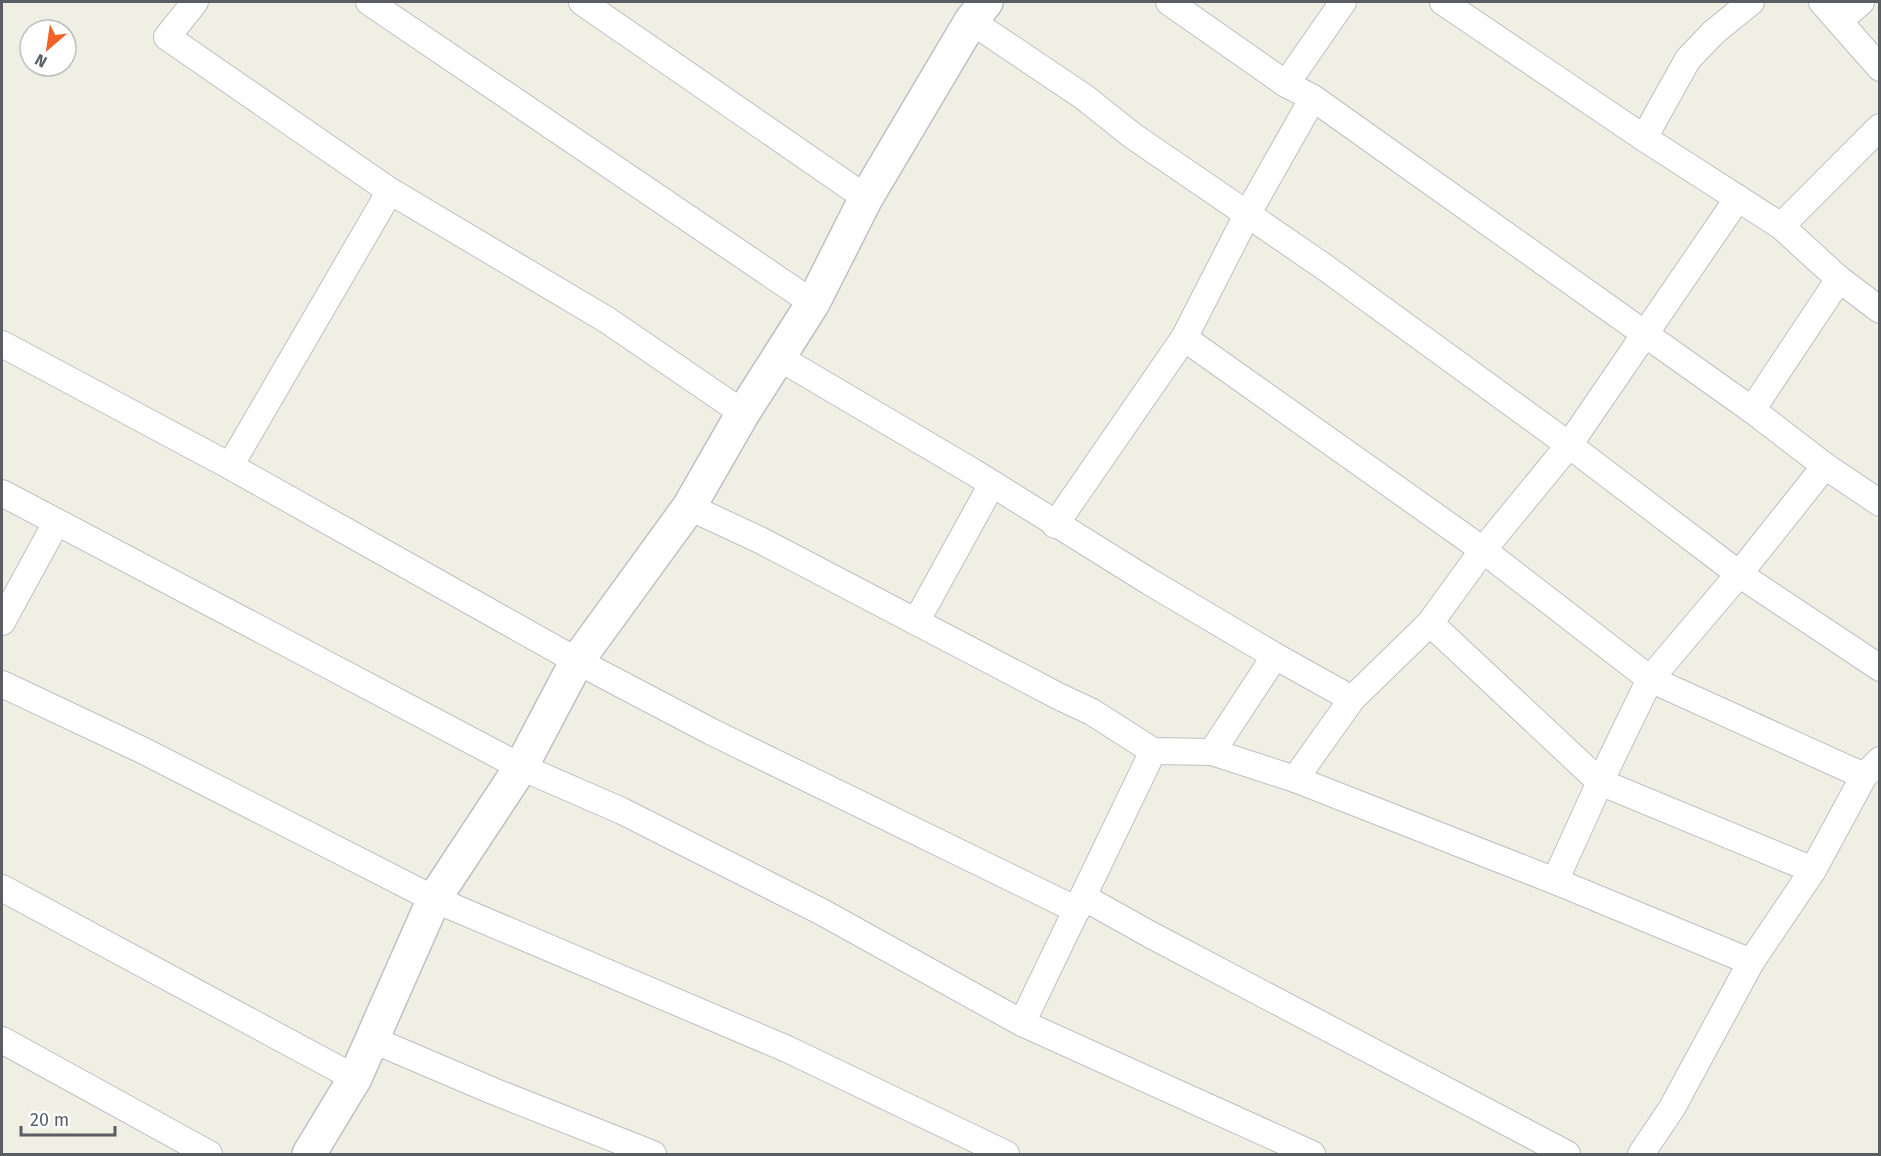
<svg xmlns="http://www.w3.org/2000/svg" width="1881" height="1156" font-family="'Fira Sans',sans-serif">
	<rect width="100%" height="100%" fill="#efefe3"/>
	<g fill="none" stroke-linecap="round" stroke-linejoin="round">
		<defs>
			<g id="street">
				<path d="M 195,2 L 167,37 L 390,191 L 607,320 L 743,413"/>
				<path d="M 369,2 L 813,303"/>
				<path d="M 582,2 L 866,198"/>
				<path d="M 1169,2 L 1286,84 L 1313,98 L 1752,410 L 1825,466 L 1880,503"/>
				<path d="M 1443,2 L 1644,138 L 1781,226 L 1839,279"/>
				<path d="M 1822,2 L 1880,68"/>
				<path d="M 971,21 L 1084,97 L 1133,136 L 1323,266 L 1569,445 L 1739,574 L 1880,668"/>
				<path d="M 1839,21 L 1861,2"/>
				<path d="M 1286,84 L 1343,2"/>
				<path d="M 1644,138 L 1688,59 L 1714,32 L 1751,2"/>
				<path d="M 1781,226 L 1880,127"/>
				<path d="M 1184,338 L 1483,550 L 1650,679 L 1864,776"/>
				<path d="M 2,344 L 230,466 L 577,661 L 712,732 L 1077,910"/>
				<path d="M 778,357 L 975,473 L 1150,582 L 1275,656 L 1352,699"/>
				<path d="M 1752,410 L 1839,279 L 1880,310"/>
				<path d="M 230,466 L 390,191"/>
				<path d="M 2,493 L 521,767 L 622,811 L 822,912 L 1022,1023 L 1312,1154"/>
				<path d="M 689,507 L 760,540 L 1058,696 L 1092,712 L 1153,751 L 1212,752 L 1295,779 L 1555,881 L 1751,962"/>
				<path d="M 1055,525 L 1184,338 L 1248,213 L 1313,98"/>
				<path d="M 2,622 L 56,523"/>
				<path d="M 916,622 L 992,484"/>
				<path d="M 1430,623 L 1600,782 L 1813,870"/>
				<path d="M 2,684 L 142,750 L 434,899 L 787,1049 L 1006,1154"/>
				<path d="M 1212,752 L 1275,656"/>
				<path d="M 1295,779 L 1352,699 L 1430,623 L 1483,550 L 1569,445 L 1738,198"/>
				<path d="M 1555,881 L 1600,782 L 1650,679 L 1739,574 L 1825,466"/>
				<path d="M 2,888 L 355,1078"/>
				<path d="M 1083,897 L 1151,935 L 1567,1154"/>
				<path d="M 1022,1023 L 1153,751"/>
				<path d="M 371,1039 L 493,1091 L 653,1154"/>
				<path d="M 2,1040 L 209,1154"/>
				<path d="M 1641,1154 L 1672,1108 L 1751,962 L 1813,870 L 1864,776 L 1880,760"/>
			</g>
			<path id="secondary" d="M 309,1154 L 355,1078 L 434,899 L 521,767 L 577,661 L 689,507 L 743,413 L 813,303 L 866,198 L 971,21 L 986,2"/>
		</defs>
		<!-- street casing -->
		<use href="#street" stroke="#bdbfc5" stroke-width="28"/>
		<!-- secondary casing -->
		<use href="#secondary" stroke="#bebfc7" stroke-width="36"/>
		<!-- street -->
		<use href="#street" stroke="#fff" stroke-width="26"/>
		<!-- secondary -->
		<use href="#secondary" stroke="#fff" stroke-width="33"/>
	</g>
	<!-- border -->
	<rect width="1881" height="1156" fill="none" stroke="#5b5d65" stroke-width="6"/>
	<!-- north arrow -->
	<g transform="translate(48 48) rotate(209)"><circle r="28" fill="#ffffff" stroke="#bdbec1" stroke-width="1.5"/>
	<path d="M0-4.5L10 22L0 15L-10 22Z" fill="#f26226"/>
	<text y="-9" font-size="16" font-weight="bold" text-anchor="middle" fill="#5b5d65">N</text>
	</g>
	<!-- scale -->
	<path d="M21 1126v9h94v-9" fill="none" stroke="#5b5d65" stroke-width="3"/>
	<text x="30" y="1126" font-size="18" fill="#5b5d65" stroke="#ffffff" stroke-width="4.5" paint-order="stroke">20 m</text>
</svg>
